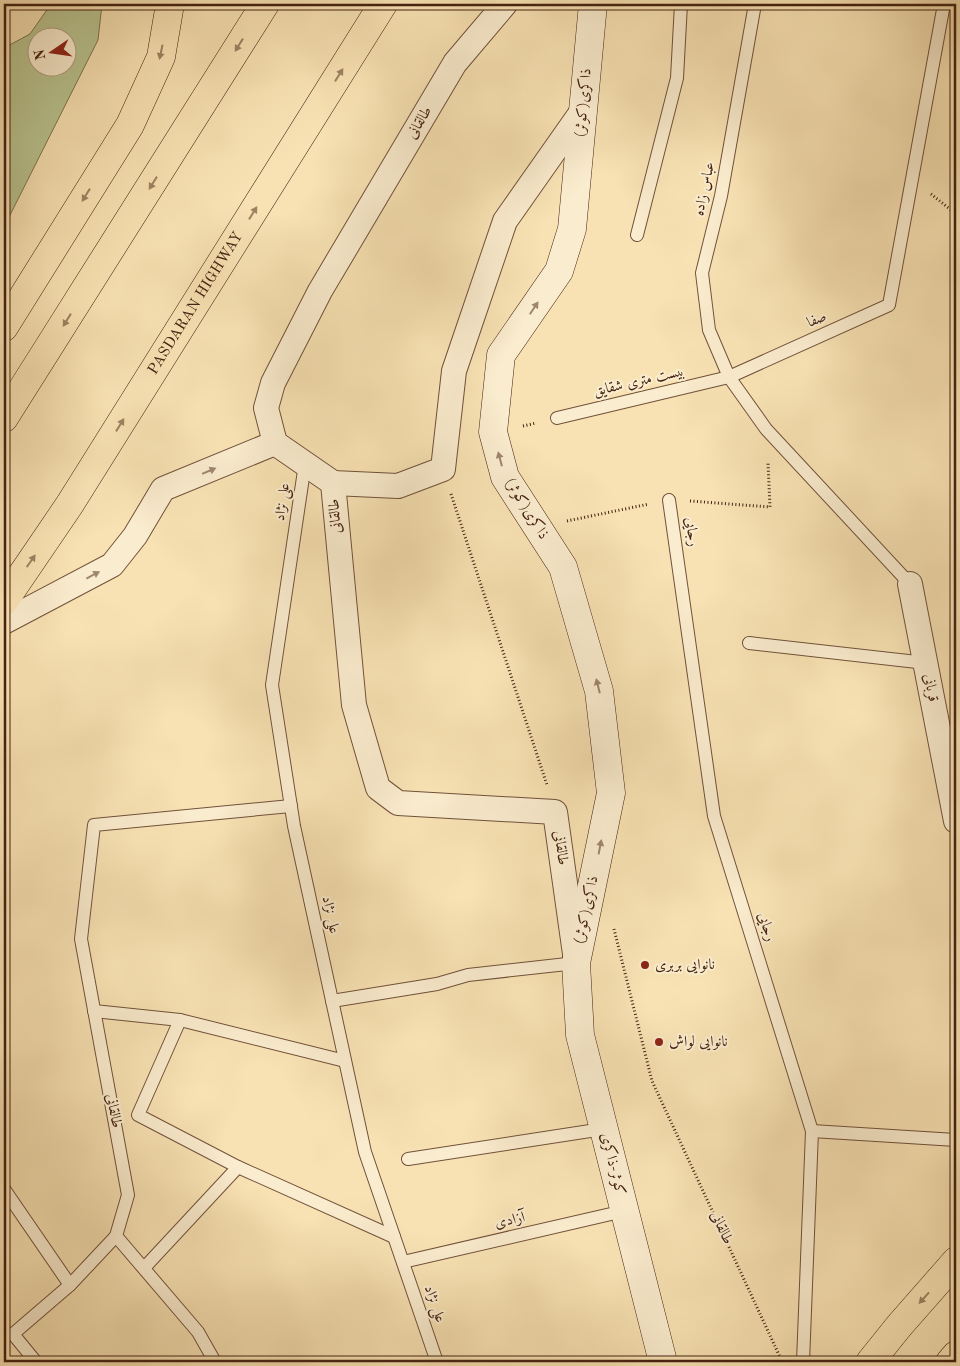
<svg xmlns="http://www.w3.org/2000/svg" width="960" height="1366" font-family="'Old Standard TT',Amiri,serif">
	<rect width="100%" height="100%" fill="#f8e2b3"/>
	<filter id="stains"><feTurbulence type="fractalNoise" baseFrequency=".004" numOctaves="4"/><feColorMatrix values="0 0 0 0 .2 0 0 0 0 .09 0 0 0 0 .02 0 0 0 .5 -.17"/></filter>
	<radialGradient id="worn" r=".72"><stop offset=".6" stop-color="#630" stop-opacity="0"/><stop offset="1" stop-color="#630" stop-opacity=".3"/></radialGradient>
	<!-- green -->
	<path fill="#b9c490" stroke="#7e7250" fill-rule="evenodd" d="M 51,4 L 102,4 L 98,40 L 4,227 L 4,48 L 30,34 ZM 38,38 L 68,38 L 68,68 L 38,68 Z"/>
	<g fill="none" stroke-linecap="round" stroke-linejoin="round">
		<defs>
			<g id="lane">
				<path d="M 637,235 L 677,78 L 681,4"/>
				<path d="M 557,418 L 729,377 L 709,330 L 702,273 L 721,196 L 755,4"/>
				<path d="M 305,464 L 272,685 L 294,826 L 365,1152 L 437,1362"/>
				<path d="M 669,500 L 714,816 L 812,1131 L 803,1362"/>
				<path d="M 910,584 L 766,429 L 729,377 L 889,305 L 944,4"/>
				<path d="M 749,643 L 926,663"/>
				<path d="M 332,1001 L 437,984 L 468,975 L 576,963"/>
				<path d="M 94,1011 L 180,1020 L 138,1115 L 238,1167 L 394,1237"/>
				<path d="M 180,1020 L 345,1061"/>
				<path d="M 812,1131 L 956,1140"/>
				<path d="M 408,1159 L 603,1129"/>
				<path d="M 4,1189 L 70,1285 L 13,1334 L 36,1362"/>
				<path d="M 403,1262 L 624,1211"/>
				<path d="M 144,1268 L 238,1167"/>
				<path d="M 70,1285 L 116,1236"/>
				<path d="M 215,1362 L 198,1332 L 116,1236 L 128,1195 L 81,939 L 94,825 L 291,806"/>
			</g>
			<g id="street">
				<path d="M 505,4 L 455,63 L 320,291 L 273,383 L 266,408 L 275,443 L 333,483 L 354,705 L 378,788 L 398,803 L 555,812 L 575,954"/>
				<path d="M 333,483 L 398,486 L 443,469 L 454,371 L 505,221 L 583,110"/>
				<path d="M 910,584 L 956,821"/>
				<path d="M 4,622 L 112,565 L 135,536 L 163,489 L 275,443"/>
			</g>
			<path id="secondary" d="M 593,4 L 572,229 L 559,271 L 501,355 L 493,432 L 505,477 L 563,567 L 599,691 L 611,793 L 576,963 L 580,1035 L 663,1362"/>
			<g id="primary">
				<path d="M 870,1362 L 899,1326 L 956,1261"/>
				<path d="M 950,1362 L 956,1355"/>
			</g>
			<g id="highway">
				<path d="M 4,327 L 130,125 L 161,57 L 170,4"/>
				<path d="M 4,418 L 265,4"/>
				<path id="s1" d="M 4,601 L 70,504 L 383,4"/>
			</g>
		</defs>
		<!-- lane casing -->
		<use href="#lane" stroke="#71513a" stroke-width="14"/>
		<!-- street casing -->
		<use href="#street" stroke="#71513a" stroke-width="26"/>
		<!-- secondary casing -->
		<use href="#secondary" stroke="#442111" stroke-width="29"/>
		<!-- primary casing -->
		<use href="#primary" stroke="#442111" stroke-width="29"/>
		<!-- highway casing -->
		<use href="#highway" stroke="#442111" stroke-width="29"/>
		<!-- path -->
		<g stroke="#442111" stroke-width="3" stroke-dasharray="1 2.5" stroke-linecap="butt">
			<path d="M 931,194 L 956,214"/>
			<path d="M 523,426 L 536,423"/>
			<path d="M 451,494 L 547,785"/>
			<path d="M 690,501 L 770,507 L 768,463"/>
			<path d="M 567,521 L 649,504"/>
			<path d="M 614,929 L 652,1081 L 780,1357"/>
		</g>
		<!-- lane -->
		<use href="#lane" stroke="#faecce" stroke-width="12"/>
		<!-- street -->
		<use href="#street" stroke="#faecce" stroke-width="24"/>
		<!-- secondary -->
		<use href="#secondary" stroke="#faecce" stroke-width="28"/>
		<!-- primary -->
		<use href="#primary" stroke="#f8e2b3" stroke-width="28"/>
		<!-- highway -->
		<use href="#highway" stroke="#f8e2b3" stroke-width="28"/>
	</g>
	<!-- one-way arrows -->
	<defs><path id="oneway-solid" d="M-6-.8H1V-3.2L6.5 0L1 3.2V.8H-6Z" transform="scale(1.25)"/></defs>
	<g fill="#9e8262">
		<use href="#oneway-solid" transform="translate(239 45) rotate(122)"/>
		<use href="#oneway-solid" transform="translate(161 52) rotate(102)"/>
		<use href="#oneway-solid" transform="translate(339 75) rotate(-58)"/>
		<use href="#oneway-solid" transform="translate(153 183) rotate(122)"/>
		<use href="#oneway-solid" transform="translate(86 195) rotate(122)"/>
		<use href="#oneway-solid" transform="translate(253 213) rotate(-58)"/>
		<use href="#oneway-solid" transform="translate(67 320) rotate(122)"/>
		<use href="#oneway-solid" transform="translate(120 425) rotate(-58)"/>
		<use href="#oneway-solid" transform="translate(31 561) rotate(-55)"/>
		<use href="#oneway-solid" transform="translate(924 1298) rotate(132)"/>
	</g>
	<g fill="#9f8670">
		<use href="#oneway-solid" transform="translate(534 308) rotate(-56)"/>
		<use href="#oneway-solid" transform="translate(500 459) rotate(-105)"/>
		<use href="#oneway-solid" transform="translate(209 471) rotate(-23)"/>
		<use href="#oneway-solid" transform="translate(93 575) rotate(-28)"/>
		<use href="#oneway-solid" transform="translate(598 686) rotate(-104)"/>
		<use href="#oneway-solid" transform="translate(600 847) rotate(-79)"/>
	</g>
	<!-- markers -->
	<g fill="#8f2418" stroke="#faecce" stroke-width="2">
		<circle cx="645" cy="965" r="5"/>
		<circle cx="659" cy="1042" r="5"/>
	</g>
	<g text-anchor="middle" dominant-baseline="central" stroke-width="4" stroke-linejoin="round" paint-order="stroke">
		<!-- street labels -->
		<g font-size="15" fill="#442111" stroke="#faecce">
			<text transform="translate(584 103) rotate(-85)">ذاکری(کوثر)</text>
			<text transform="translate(420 123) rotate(-59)">طالقانی</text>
			<text transform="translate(705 189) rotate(-78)">عباس زاده</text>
			<text stroke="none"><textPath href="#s1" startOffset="354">PASDARAN HIGHWAY</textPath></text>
			<text transform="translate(817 320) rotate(-24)">صفا</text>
			<text transform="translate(639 382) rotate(-13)">بیست متری شقایق</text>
			<text transform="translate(283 502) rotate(-82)">علی نژاد</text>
			<text transform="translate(526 509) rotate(58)">ذاکری(کوثر)</text>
			<text transform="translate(336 516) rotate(-95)">طالقانی</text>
			<text transform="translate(691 532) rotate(82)">رجایی</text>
			<text transform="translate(930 688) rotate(79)">قربانی</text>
			<text transform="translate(560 848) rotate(82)">طالقانی</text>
			<text transform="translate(587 910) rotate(-78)">ذاکری(کوثر)</text>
			<text transform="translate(330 915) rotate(78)">علی نژاد</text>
			<text transform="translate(766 927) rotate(73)">رجایی</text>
			<text transform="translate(113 1111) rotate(79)">طالقانی</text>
			<text transform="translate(612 1164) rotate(76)">کوثر-ذاکری</text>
			<text transform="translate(510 1221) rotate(-13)">آزادی</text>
			<text transform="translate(721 1228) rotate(65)">طالقانی</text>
			<text transform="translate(434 1304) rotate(71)">علی نژاد</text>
		</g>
		<!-- poi labels -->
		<g font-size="15" fill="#442111" stroke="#faecce" text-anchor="start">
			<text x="655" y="965">نانوایی بربری</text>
			<text x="669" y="1042">نانوایی لواش</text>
		</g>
	</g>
	<!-- margin -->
	<rect width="960" height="1366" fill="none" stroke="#f8e2b3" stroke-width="20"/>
	<rect x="5" y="5" width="950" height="1356" fill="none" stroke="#442111" stroke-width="2.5"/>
	<rect x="10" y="10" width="940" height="1346" fill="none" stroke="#442111"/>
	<!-- north arrow -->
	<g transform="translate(52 52) rotate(257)"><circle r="24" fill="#faecce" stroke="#b19b82"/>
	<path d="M0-4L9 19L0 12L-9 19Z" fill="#8f2418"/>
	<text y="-8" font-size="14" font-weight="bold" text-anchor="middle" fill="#442111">N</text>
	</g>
	<rect width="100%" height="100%" filter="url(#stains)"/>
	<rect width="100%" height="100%" fill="url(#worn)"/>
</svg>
